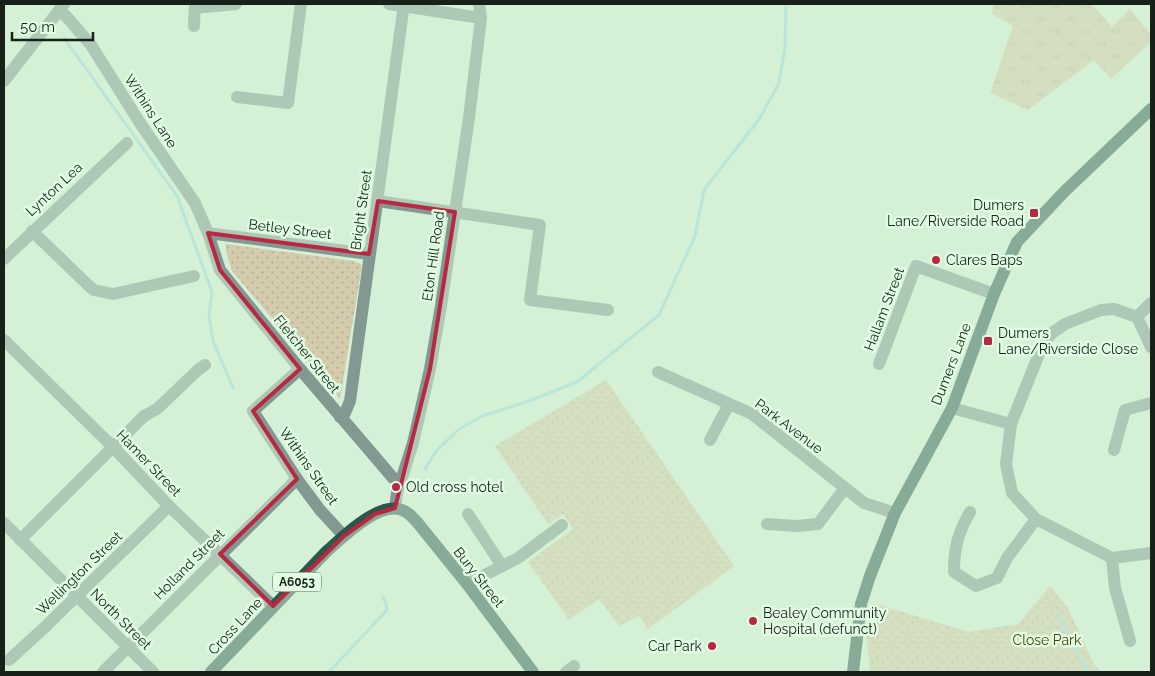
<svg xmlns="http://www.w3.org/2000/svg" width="1155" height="676" font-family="Raleway,sans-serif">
	<defs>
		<pattern id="grass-tufts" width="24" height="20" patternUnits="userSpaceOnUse" patternTransform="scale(1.25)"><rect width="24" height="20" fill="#d4cbac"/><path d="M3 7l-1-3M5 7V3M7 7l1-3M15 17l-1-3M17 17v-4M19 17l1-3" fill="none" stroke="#b5ae93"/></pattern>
		<pattern id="park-dots" width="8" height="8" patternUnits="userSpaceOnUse" patternTransform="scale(1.25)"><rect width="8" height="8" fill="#d4cbac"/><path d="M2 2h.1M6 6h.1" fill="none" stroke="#b5ae93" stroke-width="1.8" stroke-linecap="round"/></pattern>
	</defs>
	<rect width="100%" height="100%" fill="#d4f0d6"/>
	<!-- grass -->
	<path fill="url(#grass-tufts)" d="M 994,4 L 1092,4 L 1112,27 L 1130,9 L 1151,35 L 1151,42 L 1111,79 L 1094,60 L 1028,110 L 990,93 L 1013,26 L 992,14 Z"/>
	<!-- park -->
	<g fill="url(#park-dots)">
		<path d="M 226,244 L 354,261 L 362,265 L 340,399 L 232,271 L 226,251 Z"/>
		<path d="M 606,380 L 734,566 L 648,629 L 639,616 L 619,626 L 599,599 L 569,620 L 528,562 L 573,529 L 563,514 L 548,524 L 495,446 Z"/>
		<path d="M 1050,586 L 1068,608 L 1094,665 L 1102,672 L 870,672 L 866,631 L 873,603 L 969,632 L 1018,624 Z"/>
	</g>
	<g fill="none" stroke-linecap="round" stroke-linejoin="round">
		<!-- stream -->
		<g stroke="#9bd8da" stroke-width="3">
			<path d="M 64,38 L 177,196 L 212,292 L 209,315 L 213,341 L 233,388"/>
			<path d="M 425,469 L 436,451 L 458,430 L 482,416 L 529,401 L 577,382 L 659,315 L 695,236 L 704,190 L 760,118 L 779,83 L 785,47 L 786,4"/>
			<path d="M 1059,616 L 1088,672"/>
			<path d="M 329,672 L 387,610 L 386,604 L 383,597"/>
		</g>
		<!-- minor -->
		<g stroke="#829890" stroke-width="12">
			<path d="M 389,4 L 481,18"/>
			<path d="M 195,8 L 236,4"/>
			<path d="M 59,11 L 66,16 L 91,45 L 140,123 L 195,203 L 208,233 L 220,270 L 300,369 L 393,478 L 401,481"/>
			<path d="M 194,26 L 195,4"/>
			<path d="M 4,81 L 64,4"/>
			<path d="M 237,97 L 288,103 L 301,4"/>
			<path d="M 378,201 L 540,225 L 530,300 L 608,310"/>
			<path d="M 32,231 L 89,286 L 94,290 L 113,294 L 194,276"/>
			<path d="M 208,233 L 369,254"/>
			<path d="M 4,259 L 127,143"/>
			<path d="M 1137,317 L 1151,303"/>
			<path d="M 4,340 L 112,446 L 169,506 L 273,606"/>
			<path d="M 1151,347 L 1137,317 L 1114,309 L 1101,310 L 1065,324 L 1052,333 L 1043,344 L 1011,424 L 1006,464 L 1012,493 L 1036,519 L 1112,558 L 1151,553"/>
			<path d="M 879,364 L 916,266 L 994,294"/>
			<path d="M 300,369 L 253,411 L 297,479 L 320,510 L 344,536"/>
			<path d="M 658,372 L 752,414 L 864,503 L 895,513"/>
			<path d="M 952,408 L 1011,424"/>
			<path d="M 340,417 L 345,413 L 350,401 L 404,4"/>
			<path d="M 710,440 L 729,404"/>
			<path d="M 1114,450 L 1125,410 L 1151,403"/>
			<path d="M 395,508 L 397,493 L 413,443 L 430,369 L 441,306 L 469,118 L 481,18 L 479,4"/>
			<path d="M 970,512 C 958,533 954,548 954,572 L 976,586 L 997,578 L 1007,558 L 1036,519"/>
			<path d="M 468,514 L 502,566"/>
			<path d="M 4,523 L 153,672"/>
			<path d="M 767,524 L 797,526 L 818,524 L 845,488"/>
			<path d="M 20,540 L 144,416 L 157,409 L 199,369 L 205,365"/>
			<path d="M 1112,558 L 1115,588 L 1130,641"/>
			<path d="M 467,584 L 518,558 L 562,525"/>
			<path d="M 9,660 L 45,627 L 169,506"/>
			<path d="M 103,672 L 297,479"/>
			<path d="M 566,672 L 574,666"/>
		</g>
		<!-- major -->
		<g stroke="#2c574b" stroke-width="12">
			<path d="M 211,672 L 327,551 C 343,537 379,501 402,510 C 409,512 413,518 417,522 L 467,584 L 533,672"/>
			<path d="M 853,672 L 861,604 L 870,576 L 895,513 L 952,408 L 994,294 L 1017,242 L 1064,192 L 1151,109"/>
		</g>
	</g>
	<!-- marked area -->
	<path d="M0 0H1155V676H0ZM 378,201 L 455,212 L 430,369 L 395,508 L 375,514 L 344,536 L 273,606 L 220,554 L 297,479 L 253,411 L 300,369 L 220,270 L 208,233 L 369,254 Z" fill="#d4f0d6" fill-opacity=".55" fill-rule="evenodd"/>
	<path fill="none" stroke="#b92741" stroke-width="4" stroke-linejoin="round" d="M 378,201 L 455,212 L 430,369 L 395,508 L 375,514 L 344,536 L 273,606 L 220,554 L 297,479 L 253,411 L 300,369 L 220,270 L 208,233 L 369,254 Z"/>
	<!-- markers -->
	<g fill="#b92741" stroke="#e1fde3" stroke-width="2">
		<rect x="1029" y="208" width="10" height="10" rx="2.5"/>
		<circle cx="936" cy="260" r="5"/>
		<rect x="983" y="336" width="10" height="10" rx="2.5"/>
		<circle cx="396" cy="487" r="5"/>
		<circle cx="753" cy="621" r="5"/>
		<circle cx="712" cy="646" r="5"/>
	</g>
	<g text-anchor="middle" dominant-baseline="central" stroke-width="5" stroke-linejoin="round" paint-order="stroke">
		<!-- shield labels -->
		<rect fill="#e1fde3" stroke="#546355" stroke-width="1" x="273" y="572.5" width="48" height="19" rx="4"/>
		<g font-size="12" font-weight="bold" fill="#172118">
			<text x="297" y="582">A6053</text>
		</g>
		<!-- street labels -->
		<g font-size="14" fill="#172118" stroke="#e1fde3">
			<text transform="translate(151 111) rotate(57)">Withins Lane</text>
			<text transform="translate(54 189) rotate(-43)">Lynton Lea</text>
			<text transform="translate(361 210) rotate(-82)">Bright Street</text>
			<text transform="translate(290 229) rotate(7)">Betley Street</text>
			<text transform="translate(433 256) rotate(-82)">Eton Hill Road</text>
			<text transform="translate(884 309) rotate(-69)">Hallam Street</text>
			<text transform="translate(307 354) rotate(51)">Fletcher Street</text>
			<text transform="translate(951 364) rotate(-69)">Dumers Lane</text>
			<text transform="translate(789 426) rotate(37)">Park Avenue</text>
			<text transform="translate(149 463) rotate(46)">Hamer Street</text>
			<text transform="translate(309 466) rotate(55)">Withins Street</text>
			<text transform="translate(189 564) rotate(-45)">Holland Street</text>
			<text transform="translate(79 573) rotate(-44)">Wellington Street</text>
			<text transform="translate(479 577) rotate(52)">Bury Street</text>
			<text transform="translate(121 619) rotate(45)">North Street</text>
			<text transform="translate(235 626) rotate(-47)">Cross Lane</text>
		</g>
		<!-- poi labels -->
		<g font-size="14" fill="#172118" stroke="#e1fde3" text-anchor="start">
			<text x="1024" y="205" text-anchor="end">Dumers<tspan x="1024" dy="16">Lane/Riverside Road</tspan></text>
			<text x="946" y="260">Clares Baps</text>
			<text x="998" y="333">Dumers<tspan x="998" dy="16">Lane/Riverside Close</tspan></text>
			<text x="406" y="487">Old cross hotel</text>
			<text x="763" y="613">Bealey Community<tspan x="763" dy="16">Hospital (defunct)</tspan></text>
			<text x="702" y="646" text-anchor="end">Car Park</text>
		</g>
		<!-- park labels -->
		<g font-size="14" fill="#4f4208" stroke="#e1fde3">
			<text x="1047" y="640">Close Park</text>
		</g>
	</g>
	<!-- border -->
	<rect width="1155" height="676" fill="none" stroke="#172118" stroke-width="10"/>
	<!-- scale -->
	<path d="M12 32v8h81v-8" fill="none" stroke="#172118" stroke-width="2.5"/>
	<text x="20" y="32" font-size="15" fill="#172118" stroke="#e1fde3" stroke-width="4" paint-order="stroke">50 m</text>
</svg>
